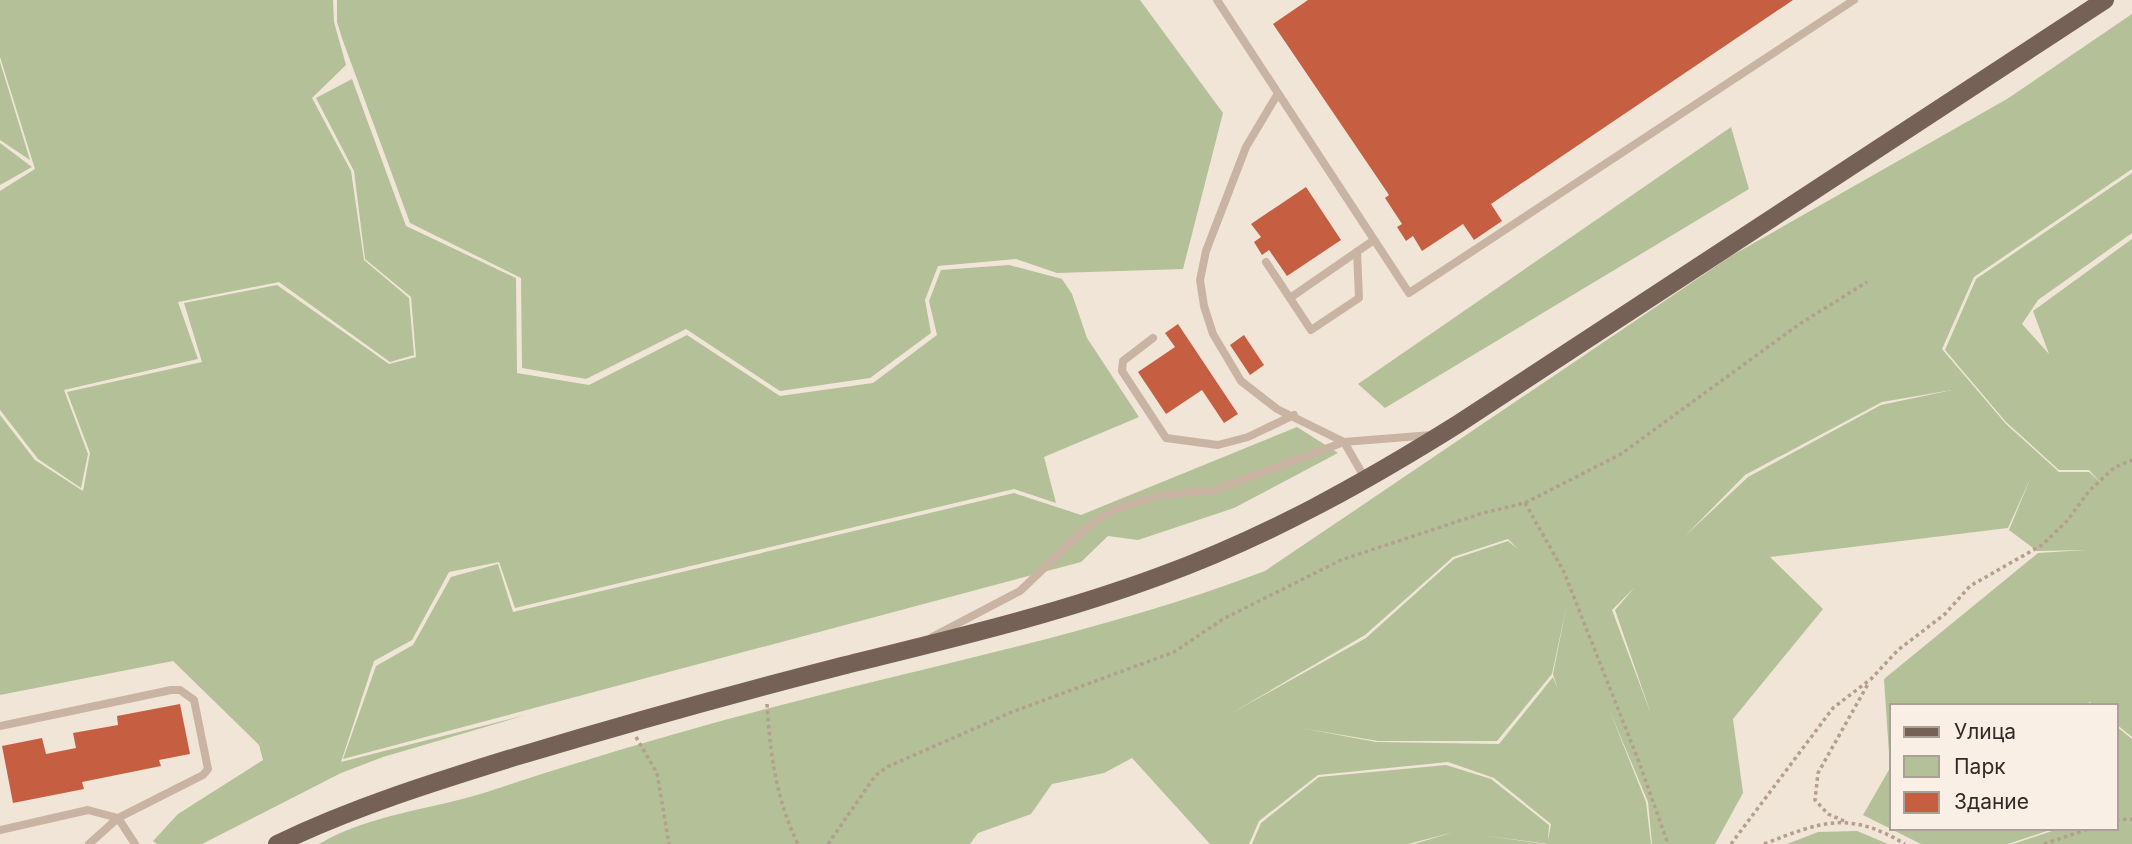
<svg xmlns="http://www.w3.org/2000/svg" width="2132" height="844" font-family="Inter,sans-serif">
	<rect width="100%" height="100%" fill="#f1e5d8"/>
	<!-- green -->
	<g fill="#b3c098" fill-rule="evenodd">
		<path d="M 0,0 L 333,0 L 334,22 L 346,65 L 312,98 L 351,171 L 364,260 L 409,298 L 414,355 L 390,362 L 279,282 L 178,302 L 198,359 L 64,390 L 88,454 L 81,488 L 38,459 L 0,410 L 0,191 L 35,169 L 0,57 Z"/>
		<path d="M 337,0 L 1140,0 L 1223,113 L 1183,269 L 1057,273 L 1016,259 L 938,266 L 925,300 L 931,333 L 870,378 L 780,391 L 686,329 L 586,379 L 522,368 L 521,278 L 410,223 L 343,41 L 337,22 Z"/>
		<path d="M 2132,14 L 2132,169 L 1974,277 L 1942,349 L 2006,424 L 2059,472 L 2089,472 L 2100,482 L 2089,470 L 2059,470 L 2006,422 L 1945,350 L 1976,279 L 2132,173 L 2132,233 L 2038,300 L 2022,324 L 2049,354 L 2033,311 L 2132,239 L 2132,737 L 2116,724 L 2116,706 L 2094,706 L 2090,702 L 2082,706 L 1892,706 L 1892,828 L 2056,828 L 2008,844 L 1921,844 L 1863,815 L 1890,768 L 1884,679 L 2038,553 L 2086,550 L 2037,551 L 2009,530 L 2031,477 L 2008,528 L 1770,557 L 1823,609 L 1733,719 L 1743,793 L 1715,844 L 1652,844 L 1648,802 L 1609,709 L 1646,802 L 1651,844 L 1548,844 L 1480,835 L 1543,844 L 1414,844 L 1454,832 L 1408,844 L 1252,844 L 1261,823 L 1319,777 L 1446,765 L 1491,779 L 1549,825 L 1548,841 L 1551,824 L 1494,778 L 1448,762 L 1318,775 L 1259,821 L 1249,844 L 1210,844 L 1132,758 L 1104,773 L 1052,784 L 1031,814 L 978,833 L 970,844 L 319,844 C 370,814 435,809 490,791 C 604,753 720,720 836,691 C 980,655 1126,624 1265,571 L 1731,256 L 2007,99 ZM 1952,390 L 1881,405 L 1748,477 L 1685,536 L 1745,475 L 1882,402 ZM 1508,539 L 1519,550 L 1508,541 L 1454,559 L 1366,638 L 1230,714 L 1365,635 L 1453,557 ZM 1635,587 L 1615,610 L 1652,717 L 1612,610 ZM 1567,604 L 1553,674 L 1558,690 L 1553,677 L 1499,744 L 1376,742 L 1301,728 L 1378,741 L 1497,741 L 1552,674 Z"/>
		<path d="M 0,62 L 30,160 L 0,140 Z"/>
		<path d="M 352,79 L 406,226 L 516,278 L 517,373 L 589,385 L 687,335 L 780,396 L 873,383 L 937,335 L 929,301 L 941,270 L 1009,265 L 1062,279 L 1072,294 L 1087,338 L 1139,417 L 1044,457 L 1056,503 L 1014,489 L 515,608 L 499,562 L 449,572 L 412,640 L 374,661 L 341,762 L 526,715 L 383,757 L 341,773 L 202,844 L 157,844 L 153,841 L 178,814 L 263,760 L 259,745 L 173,661 L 0,695 L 0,415 L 35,460 L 83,491 L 90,453 L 67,392 L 202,362 L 184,303 L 277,285 L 389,364 L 416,357 L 411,297 L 365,259 L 354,171 L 316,98 Z"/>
		<path d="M 1731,127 L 1749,189 L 1385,408 L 1358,384 Z"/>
		<path d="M 0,143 L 32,167 L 0,185 Z"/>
		<path d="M 1297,427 L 1338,453 L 1234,508 L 1138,540 L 1108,536 L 1081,562 L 343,759 L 376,666 L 413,645 L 451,577 L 498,564 L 513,612 L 1014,493 L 1081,515 Z"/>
		<path d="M 2116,726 L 2132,739 L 2132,844 L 2013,844 L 2061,828 L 2116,828 Z"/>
		<path d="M 1857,831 L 1888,844 L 1787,844 L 1818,832 Z"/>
	</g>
	<!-- building -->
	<g fill="#c65f41">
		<path d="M 1308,0 L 1793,0 L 1491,204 L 1502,221 L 1474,240 L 1463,224 L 1422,251 L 1413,236 L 1406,241 L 1397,227 L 1402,224 L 1385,198 L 1389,195 L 1273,24 Z"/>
		<path d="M 1306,187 L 1341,240 L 1287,276 L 1269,250 L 1262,255 L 1254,242 L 1261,237 L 1251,224 Z"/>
		<path d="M 1178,324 L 1238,414 L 1224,423 L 1202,390 L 1166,414 L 1138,372 L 1175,347 L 1165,333 Z"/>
		<path d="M 1244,335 L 1264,365 L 1250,375 L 1230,345 Z"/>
		<path d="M 180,704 L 190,754 L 159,760 L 161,766 L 82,782 L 84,789 L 13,803 L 2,746 L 42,738 L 46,754 L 76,748 L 73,733 L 118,725 L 117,716 Z"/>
	</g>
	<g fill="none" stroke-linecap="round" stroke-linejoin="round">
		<!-- path -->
		<g stroke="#b49e8e" stroke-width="3.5" stroke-dasharray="3.5 3.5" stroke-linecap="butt">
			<path d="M 1525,503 L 1564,572 L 1639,762 L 1668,844"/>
			<path d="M 767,704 C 770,752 776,800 798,844"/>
			<path d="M 636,737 L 657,773 L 669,844"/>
			<path d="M 2116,820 L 2132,819"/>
			<path d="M 1844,821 L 1828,814 L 1815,800 L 1818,773 L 1868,684"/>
			<path d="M 828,844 L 875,776 L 887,767 L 1012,712 L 1174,652 L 1223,619 L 1341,560 L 1483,513 L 1525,503 L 1621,454 L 1798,325 L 1867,282"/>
			<path d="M 1731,844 L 1833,708 L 1871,679 L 1898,650 L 1945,614 L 1970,586 L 2042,545 L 2067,521 L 2089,491 L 2115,467 L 2132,460"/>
			<path d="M 1764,844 C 1821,822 1848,810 1905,844"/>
			<path d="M 2044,844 L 2091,828"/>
		</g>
		<!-- service -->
		<g stroke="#c9b4a4" stroke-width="8">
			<path d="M 1217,0 L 1409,293 L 1854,0"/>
			<path d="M 1277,95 L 1246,147 L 1206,251 L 1200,280 L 1204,306 L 1213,334 L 1241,381 L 1277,409 L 1344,442 L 1366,480"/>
			<path d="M 1266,262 L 1311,330 L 1359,298 L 1357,252"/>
			<path d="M 1290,298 L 1374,240"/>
			<path d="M 1153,338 L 1123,361 L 1122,371 L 1166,438 L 1218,445 L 1248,437 L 1294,415"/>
			<path d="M 932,637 L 1020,591 L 1086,528 L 1113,510 L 1157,496 L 1215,490 L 1344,442 L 1432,435"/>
			<path d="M 0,726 L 171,690 L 180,690 L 194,700 L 208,769 L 203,775 L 118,818 L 89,844"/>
			<path d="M 0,830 L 88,810 L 118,818 L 135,844"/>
		</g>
		<!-- primary -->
		<path stroke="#766157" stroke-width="18" d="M 277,844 C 354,807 434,782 515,757 C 622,725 729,695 838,667 C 946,640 1055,615 1160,576 C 1267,537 1362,484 1458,424 L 2105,0"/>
	</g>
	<!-- legend -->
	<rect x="1890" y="704" width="228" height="126" fill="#f9efe4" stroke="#aaa098" stroke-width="2"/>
	<rect x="1904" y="727" width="35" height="10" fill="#766157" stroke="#aaa098" stroke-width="2"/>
	<text x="1954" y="739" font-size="21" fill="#342a26">Улица</text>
	<rect x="1904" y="756" width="35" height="21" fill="#b3c098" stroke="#aaa098" stroke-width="2"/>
	<text x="1954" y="774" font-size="21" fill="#342a26">Парк</text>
	<rect x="1904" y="792" width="35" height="21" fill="#c65f41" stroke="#aaa098" stroke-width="2"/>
	<text x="1954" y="809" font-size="21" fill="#342a26">Здание</text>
</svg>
